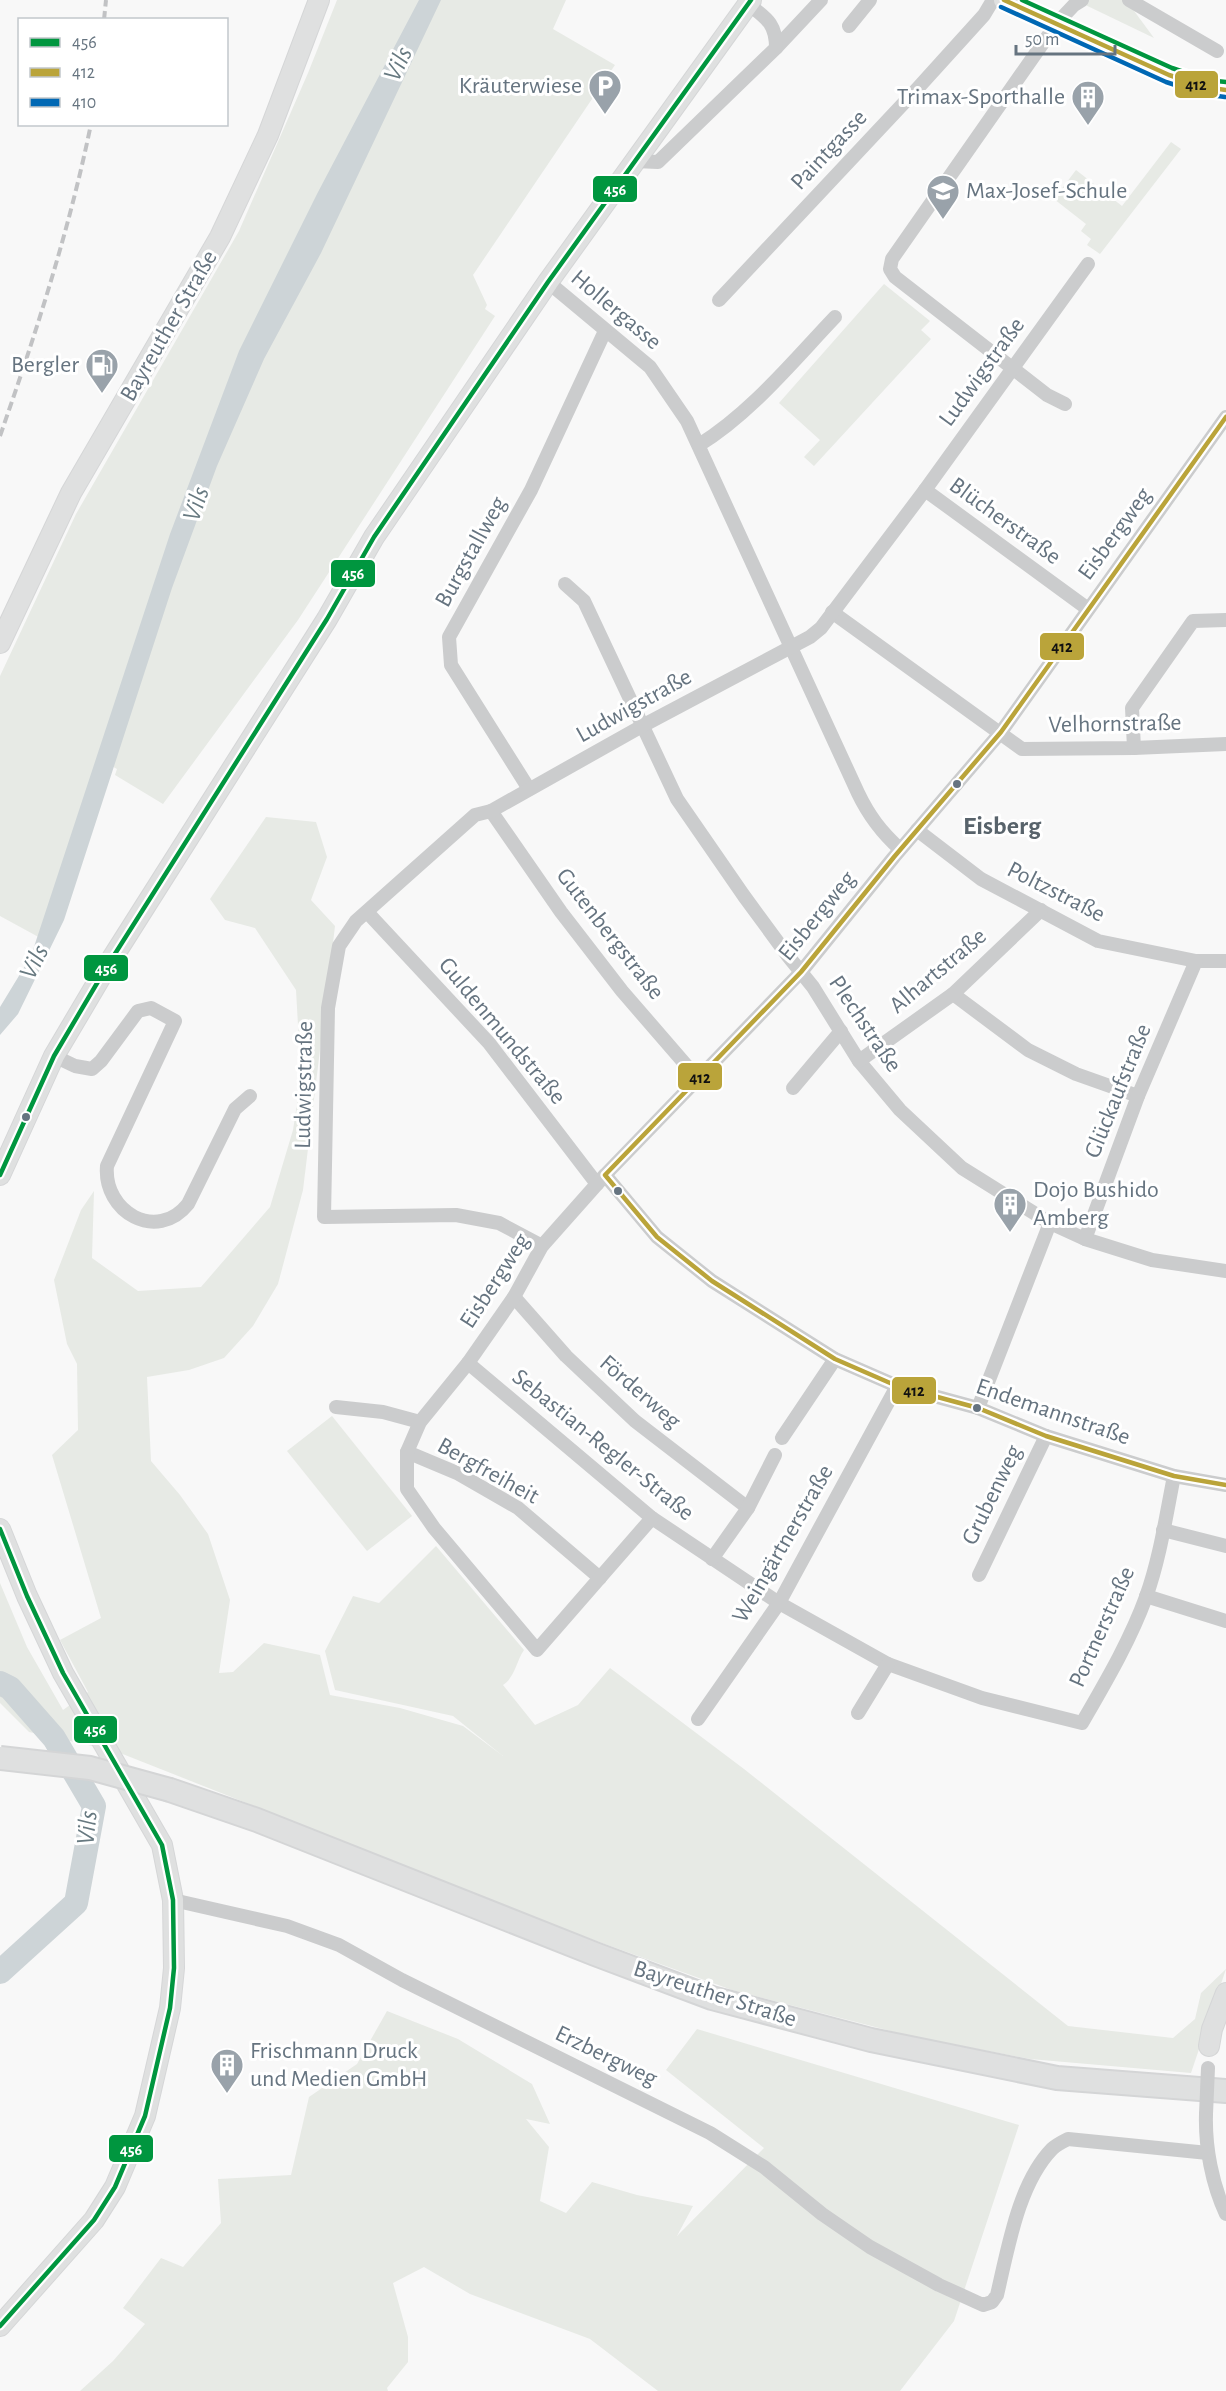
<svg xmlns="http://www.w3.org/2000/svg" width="1226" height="2391" font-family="'Alegreya Sans',sans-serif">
	<rect width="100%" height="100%" fill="#f8f8f8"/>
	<!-- green -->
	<g fill="#e7eae5">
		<path d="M 337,0 L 566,0 L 553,29 L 615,65 L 473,275 L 487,305 L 485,309 L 495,316 L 298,620 L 163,804 L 115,775 L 117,769 L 101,760 L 44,940 L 0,916 L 0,676 L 76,514 L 239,231 L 308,73 Z"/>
		<path d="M 1075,0 L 1126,0 L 1154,38 Z"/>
		<path d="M 1171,142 L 1181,149 L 1100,254 L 1087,245 L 1091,239 L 1081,231 L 1086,224 L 1054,199 L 1076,170 L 1122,206 Z"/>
		<path d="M 884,284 L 930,321 L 921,330 L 931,339 L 814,466 L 804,457 L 820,440 L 779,403 Z"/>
		<path d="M 266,817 L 316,822 L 327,857 L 311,900 L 335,926 L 303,1190 L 278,1284 L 253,1326 L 224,1358 L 189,1370 L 147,1377 L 151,1461 L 180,1495 L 208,1534 L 230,1600 L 219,1673 L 233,1672 L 264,1643 L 320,1655 L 330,1695 L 400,1708 L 463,1726 L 503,1756 L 453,1716 L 335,1690 L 325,1651 L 353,1596 L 379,1603 L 436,1546 L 524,1650 C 516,1662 515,1677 503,1685 L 535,1725 L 578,1705 L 610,1668 L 744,1769 L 1068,2026 L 1173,2038 L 1195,2019 L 1201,1993 L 1226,1969 L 1191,2073 L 1030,2059 L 910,2036 L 732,1990 L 580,1935 L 115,1751 L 29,1732 L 0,1703 L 0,1583 L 27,1647 L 63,1710 L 88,1692 L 60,1640 L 101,1618 L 52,1455 L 78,1430 L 77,1364 L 67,1344 L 54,1280 L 81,1210 L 94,1191 L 92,1258 L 138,1291 L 201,1287 L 270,1207 L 293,1130 L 301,1078 L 296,990 L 255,928 L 225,920 L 210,899 Z"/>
		<path d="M 332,1416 L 412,1516 L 367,1551 L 287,1451 Z"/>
		<path d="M 387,2011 L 458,2039 L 532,2084 L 550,2124 L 526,2119 L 549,2147 L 540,2201 L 566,2213 L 592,2182 L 637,2195 L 693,2206 L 677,2236 L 764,2148 L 666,2070 L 697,2029 L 1019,2125 L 954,2321 L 900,2391 L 658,2391 L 590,2339 L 470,2294 L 424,2267 L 393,2283 L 408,2337 L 408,2362 L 387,2388 L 388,2391 L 80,2391 L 113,2361 L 145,2324 L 123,2308 L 161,2258 L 183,2267 L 221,2223 L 218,2179 L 291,2175 L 309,2097 L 357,2064 Z"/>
	</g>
	<!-- water -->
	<path fill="#cdd4d7" d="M 419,0 L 441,0 L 321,253 L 264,359 L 217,466 L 172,588 L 64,920 L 18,1014 L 0,1035 L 0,1007 L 31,956 L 170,534 L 239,351 L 317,194 Z"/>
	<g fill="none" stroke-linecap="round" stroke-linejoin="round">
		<!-- river -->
		<path stroke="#cdd4d7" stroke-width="24" d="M 0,1683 L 10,1688 L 54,1738 L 94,1806 L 76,1903 L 0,1972"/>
		<defs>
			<g id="secondary">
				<path d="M 1004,0 L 1169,75 L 1205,87 L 1226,90"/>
				<path d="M 0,643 L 71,493 L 220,237 L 268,135 L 319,0"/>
				<path d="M 0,1175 L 54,1056 L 106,968 L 327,619 L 374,537 L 548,282 L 751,0"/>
				<path d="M 0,1529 L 27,1596 L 63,1673 L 162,1845 L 173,1900 L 174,1968 L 170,2008 L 145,2116 L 115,2187 L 94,2220 L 0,2326"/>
				<path d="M 1209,2046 L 1212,2029 L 1226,1993"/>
			</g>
			<path id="primary" d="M 170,1790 L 257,1820 L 595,1954 L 712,1998 L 871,2040 L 1057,2078 L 1226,2091"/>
		</defs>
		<!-- secondary casing -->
		<use href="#secondary" stroke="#d5d6d7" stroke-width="22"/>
		<!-- primary casing -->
		<use href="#primary" stroke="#d4d5d6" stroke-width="26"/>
		<!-- street -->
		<g stroke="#cbcccd" stroke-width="14">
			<path d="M 1129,0 L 1217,51"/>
			<path d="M 849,26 L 870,0"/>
			<path d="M 776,48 L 821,0"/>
			<path d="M 635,161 L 658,162 L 776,48 C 776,23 766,18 748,4"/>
			<path d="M 548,282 L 650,367 L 687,421 L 858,793 C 869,816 881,832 900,849"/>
			<path d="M 719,300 L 917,89 L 984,15 L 993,0"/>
			<path d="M 1065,404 L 1047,395 L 895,277 L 890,269 L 892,259 L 1057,23 L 1074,5 L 1082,0"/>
			<path d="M 699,445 C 751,413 793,361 835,317"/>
			<path d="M 925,490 L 1088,609"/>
			<path d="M 565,584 L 584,601 L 677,799 L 744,896 L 788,956 L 813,987 L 859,1061 L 900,1110 L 962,1168 L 1050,1223 L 1085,1239 L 1152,1260 L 1226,1271"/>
			<path d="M 832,612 L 1022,749 L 1134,748 L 1226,744"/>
			<path d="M 1134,748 L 1132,708 L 1193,621 L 1226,620"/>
			<path d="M 529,789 L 451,665 L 449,637 L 531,490 L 605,331"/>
			<path d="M 491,811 L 561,912 L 622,991 L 699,1080"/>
			<path d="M 917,830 L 981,879 L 1098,941 L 1196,961 L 1226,961"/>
			<path d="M 367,912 L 489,1043 L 597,1184"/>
			<path d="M 953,994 L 1028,1050 L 1076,1074 L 1138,1096"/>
			<path d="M 54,1056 L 75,1066 L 92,1069 L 101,1061 L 138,1011 L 151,1008 L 175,1021 L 107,1166 C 103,1212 157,1243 188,1204 L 235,1109 L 250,1096"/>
			<path d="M 859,1061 L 953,994 L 1041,910"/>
			<path d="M 793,1088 L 841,1031"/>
			<path d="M 605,1175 L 657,1237 L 712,1281 L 835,1359 L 897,1386 L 978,1408 L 1046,1436 L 1174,1476 L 1226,1485"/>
			<path d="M 1085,1239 L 1138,1096 L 1196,961"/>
			<path d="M 542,1246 L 499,1223 L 456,1215 L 324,1217 L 328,1008 L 339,946 L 356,921 L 475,815 L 491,811 L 644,725 L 810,637 L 821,628 L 925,490 L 1088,264"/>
			<path d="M 514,1297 L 566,1356 L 635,1421 L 748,1508"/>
			<path d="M 468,1363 L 652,1518 L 779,1603 L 888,1664 L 982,1698 L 1082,1723 C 1105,1683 1130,1641 1146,1597 C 1160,1558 1166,1516 1174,1476"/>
			<path d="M 336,1407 L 383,1412 L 420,1422"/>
			<path d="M 978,1408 L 1050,1223"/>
			<path d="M 782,1438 L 835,1359"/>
			<path d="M 407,1452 L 457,1473 L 518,1508 L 600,1578"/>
			<path d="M 652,1518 L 537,1650 L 434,1528 L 407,1489 L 407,1452 L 420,1422 L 468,1363 L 514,1297 L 542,1246 L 605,1175 L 801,972 L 894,857 L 1001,732 L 1226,417"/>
			<path d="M 1163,1530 L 1226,1546"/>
			<path d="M 712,1559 L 748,1508 L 775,1455"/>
			<path d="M 979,1575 L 1046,1436"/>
			<path d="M 1146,1596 L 1226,1621"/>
			<path d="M 858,1713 L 888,1664"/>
			<path d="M 698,1719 L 779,1603 L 897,1386"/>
			<path d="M 173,1900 L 287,1926 L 339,1945 L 402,1980 L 710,2133 L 764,2167 L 822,2214 L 870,2247 L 939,2285 L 983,2305 L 992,2302 L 997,2295 C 1008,2249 1018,2184 1052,2149 C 1056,2145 1062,2142 1068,2139 L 1208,2153"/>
			<path d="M 1206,2114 C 1205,2147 1212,2184 1226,2214"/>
		</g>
		<!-- secondary -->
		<use href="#secondary" stroke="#dfe0e0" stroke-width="20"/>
		<!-- primary -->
		<use href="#primary" stroke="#dfe0e0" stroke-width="22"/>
		<!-- rail -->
		<g stroke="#c1c2c4" stroke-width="4" stroke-dasharray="9 4.5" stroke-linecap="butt">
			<path d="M 104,20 L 106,0"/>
			<path d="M 0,436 C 36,333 69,231 91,124"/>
		</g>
		<defs>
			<path id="primary-bridge" d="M 0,1758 L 90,1768 L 170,1790"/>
		</defs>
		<!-- primary-bridge casing -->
		<use href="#primary-bridge" stroke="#d4d5d6" stroke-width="26" stroke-linecap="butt"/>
		<!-- street-bridge -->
		<path stroke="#cbcccd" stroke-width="14" d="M 1206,2114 L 1208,2068"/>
		<!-- primary-bridge -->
		<use href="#primary-bridge" stroke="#dfe0e0" stroke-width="22"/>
		<defs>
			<g id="bus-1">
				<path d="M 0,1175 L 54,1056 L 106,968 L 327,619 L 374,537 L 548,282 L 751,0"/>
				<path d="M 0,1529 L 27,1596 L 63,1673 L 162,1845 L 173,1900 L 174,1968 L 170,2008 L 145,2116 L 115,2187 L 94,2220 L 0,2326"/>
			</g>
			<g id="bus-2">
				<path d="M 1004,0 L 1169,75 L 1205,87 L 1226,90"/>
				<path d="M 1226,417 L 1001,732 L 894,857 L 801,972 L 605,1175 L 657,1237 L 712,1281 L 835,1359 L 897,1386 L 978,1408 L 1046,1436 L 1174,1476 L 1226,1485"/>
			</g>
			<path id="bus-3" d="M 1001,7 L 1166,82 L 1203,94 L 1225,97"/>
			<path id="bus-4" d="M 1022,0 L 1172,68 L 1207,80 L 1226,82"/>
		</defs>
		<!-- bus-1 casing -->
		<use href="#bus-1" stroke="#fff" stroke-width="9"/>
		<!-- bus-2 casing -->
		<use href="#bus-2" stroke="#fff" stroke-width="9"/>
		<!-- bus-3 casing -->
		<use href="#bus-3" stroke="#fff" stroke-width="9"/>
		<!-- bus-4 casing -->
		<use href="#bus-4" stroke="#fff" stroke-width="9"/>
		<!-- bus-1 -->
		<use href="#bus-1" stroke="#00963f" stroke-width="4.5"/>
		<!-- bus-2 -->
		<use href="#bus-2" stroke="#baa43a" stroke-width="4.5"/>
		<!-- bus-3 -->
		<use href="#bus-3" stroke="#0068b4" stroke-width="4.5"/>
		<!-- bus-4 -->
		<use href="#bus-4" stroke="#00963f" stroke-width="4.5"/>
	</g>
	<!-- icons -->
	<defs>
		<symbol id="parking-pin" viewBox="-11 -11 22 30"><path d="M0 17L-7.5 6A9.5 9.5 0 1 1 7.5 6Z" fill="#99a2aa" stroke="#fff"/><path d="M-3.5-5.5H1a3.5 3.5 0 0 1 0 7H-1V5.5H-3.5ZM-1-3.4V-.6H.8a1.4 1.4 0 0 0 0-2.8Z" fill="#fff"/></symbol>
		<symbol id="building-pin" viewBox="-11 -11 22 30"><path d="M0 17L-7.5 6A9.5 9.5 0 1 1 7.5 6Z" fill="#99a2aa" stroke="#fff"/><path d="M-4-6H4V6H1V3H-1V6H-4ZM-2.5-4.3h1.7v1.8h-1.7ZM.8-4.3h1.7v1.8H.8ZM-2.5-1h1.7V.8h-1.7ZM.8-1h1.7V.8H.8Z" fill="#fff"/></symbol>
		<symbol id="school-pin" viewBox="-11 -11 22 30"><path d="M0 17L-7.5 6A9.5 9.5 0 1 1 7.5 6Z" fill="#99a2aa" stroke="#fff"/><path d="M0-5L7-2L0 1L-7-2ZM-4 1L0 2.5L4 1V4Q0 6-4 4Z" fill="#fff"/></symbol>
		<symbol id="fuel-pin" viewBox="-11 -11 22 30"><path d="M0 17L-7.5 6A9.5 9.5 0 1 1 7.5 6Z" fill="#99a2aa" stroke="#fff"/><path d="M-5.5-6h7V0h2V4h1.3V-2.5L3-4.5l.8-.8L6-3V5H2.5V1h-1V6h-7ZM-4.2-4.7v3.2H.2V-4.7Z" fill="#fff"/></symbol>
	</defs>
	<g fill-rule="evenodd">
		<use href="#parking-pin" x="586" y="67" width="38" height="52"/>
		<use href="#building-pin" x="1069" y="78" width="38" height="52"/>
		<use href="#school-pin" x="924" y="172" width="38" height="52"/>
		<use href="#fuel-pin" x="83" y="346" width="38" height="52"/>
		<use href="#building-pin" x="991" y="1185" width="38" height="52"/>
		<use href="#building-pin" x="208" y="2046" width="38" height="52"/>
	</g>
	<!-- markers -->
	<g fill="#667480" stroke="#fff" stroke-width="2">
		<circle cx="957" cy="784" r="5"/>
		<circle cx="26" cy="1117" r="5"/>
		<circle cx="618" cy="1191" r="5"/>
		<circle cx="977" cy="1408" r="5"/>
	</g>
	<g text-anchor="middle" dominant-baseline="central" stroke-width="6" stroke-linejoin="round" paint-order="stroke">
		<!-- poi labels -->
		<g font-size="24" fill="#667480" stroke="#fff" text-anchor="end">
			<text x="582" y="86">Kräuterwiese</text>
			<text x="1065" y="97">Trimax-Sporthalle</text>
			<text x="966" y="191" text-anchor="start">Max-Josef-Schule</text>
			<text x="79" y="365">Bergler</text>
			<text x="1033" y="1190" text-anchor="start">Dojo Bushido<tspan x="1033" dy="28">Amberg</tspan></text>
			<text x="250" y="2051" text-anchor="start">Frischmann Druck<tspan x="250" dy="28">und Medien GmbH</tspan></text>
		</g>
		<!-- street labels -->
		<g font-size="24" fill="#667480" stroke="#fff">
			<text transform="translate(829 150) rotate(-47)">Paintgasse</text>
			<text transform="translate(616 310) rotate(40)">Hollergasse</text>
			<text transform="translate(169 326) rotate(-60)">Bayreuther Straße</text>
			<text transform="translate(982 372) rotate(-54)">Ludwigstraße</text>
			<text transform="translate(1005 521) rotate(36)">Blücherstraße</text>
			<text transform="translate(1115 534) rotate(-54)">Eisbergweg</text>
			<text transform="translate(471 552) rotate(-61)">Burgstallweg</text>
			<text transform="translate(634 706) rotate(-29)">Ludwigstraße</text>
			<text transform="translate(1115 724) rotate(-1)">Velhornstraße</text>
			<text transform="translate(1056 892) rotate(27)">Poltzstraße</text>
			<text transform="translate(817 916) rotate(-51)">Eisbergweg</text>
			<text transform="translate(610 934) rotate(52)">Gutenbergstraße</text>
			<text transform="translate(938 971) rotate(-40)">Alhartstraße</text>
			<text transform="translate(865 1024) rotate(56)">Plechstraße</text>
			<text transform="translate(502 1031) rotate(50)">Guldenmundstraße</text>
			<text transform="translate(304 1085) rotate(-89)">Ludwigstraße</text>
			<text transform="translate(1118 1091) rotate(-68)">Glückaufstraße</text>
			<text transform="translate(495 1281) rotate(-57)">Eisbergweg</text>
			<text transform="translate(640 1392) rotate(41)">Förderweg</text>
			<text transform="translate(1053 1412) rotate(19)">Endemannstraße</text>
			<text transform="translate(603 1445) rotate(39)">Sebastian-Regler-Straße</text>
			<text transform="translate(488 1471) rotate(29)">Bergfreiheit</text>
			<text transform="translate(992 1495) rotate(-64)">Grubenweg</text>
			<text transform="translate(783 1544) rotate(-60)">Weingärtnerstraße</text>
			<text transform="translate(1102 1627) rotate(-66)">Portnerstraße</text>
			<text transform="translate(715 1994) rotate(18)">Bayreuther Straße</text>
			<text transform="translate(606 2056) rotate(26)">Erzbergweg</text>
		</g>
		<!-- water labels -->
		<g font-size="26" font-style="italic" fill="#677980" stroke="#fff">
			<text transform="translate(398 64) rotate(-64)">Vils</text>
			<text transform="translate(196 504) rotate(-71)">Vils</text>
			<text transform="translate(34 962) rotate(-63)">Vils</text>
			<text transform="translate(87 1828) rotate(-84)">Vils</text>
		</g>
		<!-- neighbourhood labels -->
		<g font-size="26" font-weight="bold" fill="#58636b" stroke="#fff">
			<text x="1002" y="826">Eisberg</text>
		</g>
	</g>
	<g stroke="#fff" stroke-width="2">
		<rect x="1174" y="70" width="45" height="29" rx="6" fill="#baa43a"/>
		<rect x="592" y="175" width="46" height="28" rx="6" fill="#00963f"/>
		<rect x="330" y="559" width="46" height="29" rx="6" fill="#00963f"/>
		<rect x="1039" y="632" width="46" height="29" rx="6" fill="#baa43a"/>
		<rect x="83" y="954" width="46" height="28" rx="6" fill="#00963f"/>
		<rect x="677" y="1062" width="46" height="29" rx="6" fill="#baa43a"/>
		<rect x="891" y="1376" width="46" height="29" rx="6" fill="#baa43a"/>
		<rect x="73" y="1715" width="45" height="29" rx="6" fill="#00963f"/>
		<rect x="108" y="2134" width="46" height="29" rx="6" fill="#00963f"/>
	</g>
	<g font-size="16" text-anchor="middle" font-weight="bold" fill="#fff">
		<text x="615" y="195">456</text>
		<text x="353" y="579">456</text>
		<text x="106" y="974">456</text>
		<text x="95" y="1735">456</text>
		<text x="131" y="2155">456</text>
	</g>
	<g font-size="16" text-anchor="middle" font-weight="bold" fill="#111">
		<text x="1196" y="90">412</text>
		<text x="1062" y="652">412</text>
		<text x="700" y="1083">412</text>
		<text x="914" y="1396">412</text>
	</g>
	<!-- legend -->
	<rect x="18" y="18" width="210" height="108" fill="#ffffff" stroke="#c2c7cc" stroke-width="1.5"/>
	<rect x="30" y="38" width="30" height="9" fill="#00963f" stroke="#c2c7cc" stroke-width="1.5"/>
	<text x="72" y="48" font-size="18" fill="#667480">456</text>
	<rect x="30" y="68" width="30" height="9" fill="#baa43a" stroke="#c2c7cc" stroke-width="1.5"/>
	<text x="72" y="78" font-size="18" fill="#667480">412</text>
	<rect x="30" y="98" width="30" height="9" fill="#0068b4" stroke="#c2c7cc" stroke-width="1.5"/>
	<text x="72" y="108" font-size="18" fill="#667480">410</text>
	<!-- scale -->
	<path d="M1016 45v9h99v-9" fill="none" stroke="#667480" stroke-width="3"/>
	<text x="1025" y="45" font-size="18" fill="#667480" stroke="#ffffff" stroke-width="4.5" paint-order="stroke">50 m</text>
</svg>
